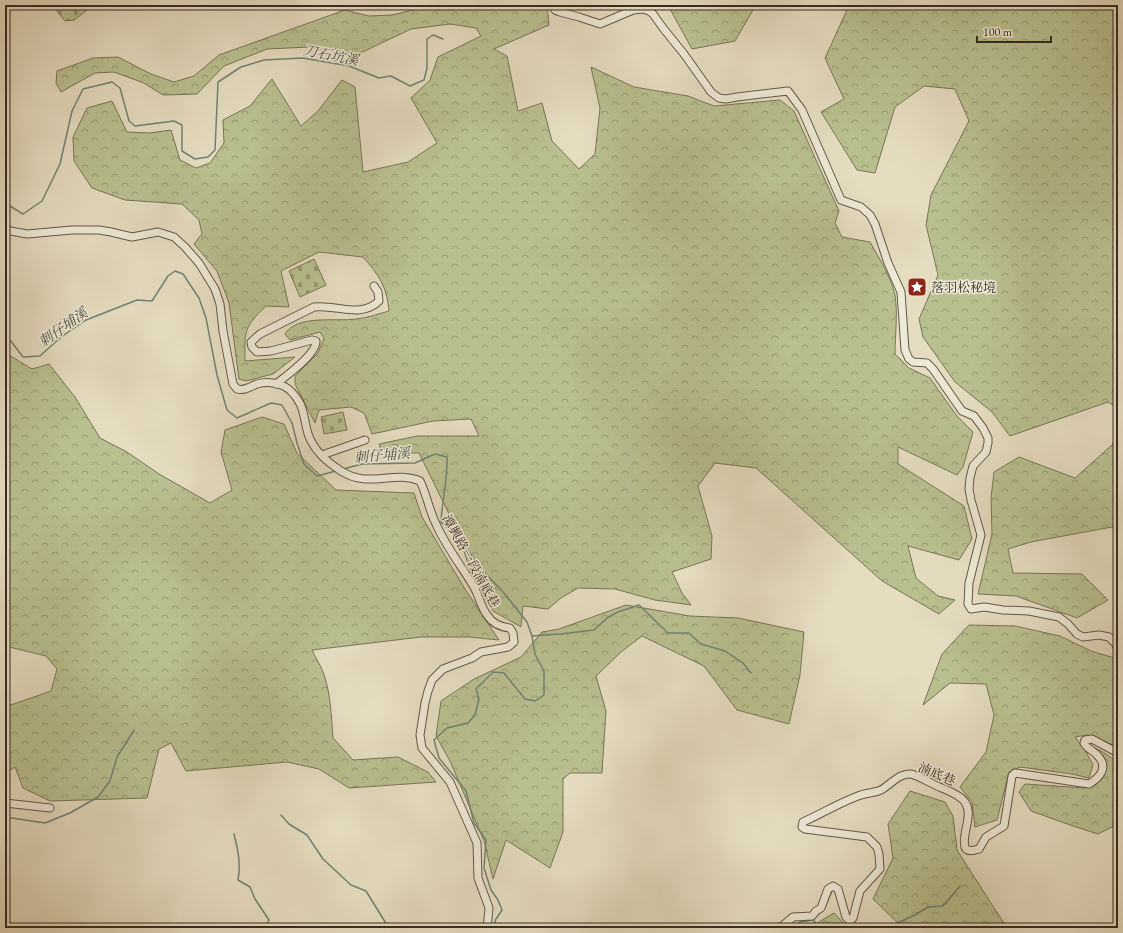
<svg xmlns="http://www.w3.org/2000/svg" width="1123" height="933" font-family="'EB Garamond','Noto Serif TC',serif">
	<defs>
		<pattern id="forest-crowns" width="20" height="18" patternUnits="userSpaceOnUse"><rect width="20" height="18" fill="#b9c090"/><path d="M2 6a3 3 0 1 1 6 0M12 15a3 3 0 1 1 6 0" fill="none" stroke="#979c75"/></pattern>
		<pattern id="cemetery-stones" width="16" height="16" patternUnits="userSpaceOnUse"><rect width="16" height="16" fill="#b9c090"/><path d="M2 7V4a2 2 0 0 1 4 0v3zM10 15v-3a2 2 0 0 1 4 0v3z" fill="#979c75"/></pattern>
	</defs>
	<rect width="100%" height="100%" fill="#e6ddc1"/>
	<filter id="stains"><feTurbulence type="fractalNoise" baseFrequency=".005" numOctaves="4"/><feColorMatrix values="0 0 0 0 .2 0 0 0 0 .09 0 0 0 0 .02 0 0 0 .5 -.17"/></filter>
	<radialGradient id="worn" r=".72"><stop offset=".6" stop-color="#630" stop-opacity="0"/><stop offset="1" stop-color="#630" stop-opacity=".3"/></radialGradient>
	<!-- forest -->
	<g fill="url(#forest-crowns)" stroke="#787659">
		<path d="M 434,5 L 547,5 L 549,25 L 494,49 L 507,56 L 518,111 L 542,103 L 552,141 L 579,169 L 595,154 L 600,108 L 591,67 L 634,87 L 688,96 L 714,106 L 780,100 L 794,111 L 839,211 L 835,223 L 842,237 L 870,242 C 879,258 891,277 895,295 C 898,313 895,335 895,354 L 909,368 L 930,378 L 957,416 L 973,432 L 963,467 L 957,475 L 898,447 L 898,464 L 964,506 L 972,539 L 959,560 L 908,546 L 916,578 L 938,596 L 955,600 L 939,614 L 882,581 L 756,468 L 715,463 L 698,486 L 712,536 L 711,559 L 672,572 L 682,593 L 691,605 L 655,600 L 615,589 L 578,588 L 561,598 L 548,609 L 523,606 L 521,627 L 493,611 L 470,571 L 459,534 L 419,453 L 382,453 L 379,444 L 417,436 L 479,436 L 471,419 L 433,421 L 372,434 L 364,413 L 351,407 L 319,410 L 315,423 L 295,384 L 295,376 L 318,353 L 324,338 L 320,332 L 290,340 L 285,334 C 298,314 335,322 356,319 C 367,318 378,314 389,311 C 387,287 379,275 363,257 L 319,252 L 281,271 L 289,307 L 266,306 C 243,328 245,331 245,361 L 295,357 L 273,374 L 246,381 L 239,379 L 229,303 L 217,271 L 194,244 L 202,234 L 199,220 L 182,204 L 125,200 L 92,188 L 74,161 L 73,137 L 87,108 L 112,101 L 127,132 L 150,133 L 171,130 L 180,160 L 196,168 L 210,163 L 224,143 L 223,120 L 250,106 L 272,79 L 301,126 L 318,111 L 342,80 L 355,87 L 363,172 L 408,162 L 437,143 L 411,98 L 430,80 L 438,57 L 481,36 L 476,28 L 450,24 L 411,29 L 356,55 L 309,47 L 267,49 L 224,66 L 197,94 L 163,95 L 144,83 L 114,72 L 95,73 L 61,92 L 56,83 L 57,71 L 93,58 L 118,57 L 151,74 L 174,82 L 194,76 L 219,55 L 345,10 L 369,16 L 392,15 Z"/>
		<path d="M 662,5 L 756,5 L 735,41 L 692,49 L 670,9 Z"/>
		<path d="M 842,5 L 1118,5 L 1118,531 L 1112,527 L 1031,542 L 1008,549 L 1013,573 L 1082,574 L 1108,600 L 1077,618 L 1016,596 L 978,594 L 992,534 L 991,498 L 994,472 L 1019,457 L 1075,478 L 1113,444 L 1118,408 L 1108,402 L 1010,436 L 992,412 L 955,382 L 923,337 L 919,319 L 938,275 L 926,225 L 931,195 L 969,121 L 955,89 L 924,86 L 895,107 L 875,173 L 857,170 L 821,112 L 844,99 L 825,58 L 847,10 Z"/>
		<path d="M 5,351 L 9,355 L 32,369 L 49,364 L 75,397 L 100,438 L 127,452 L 159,474 L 210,503 L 232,490 L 221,452 L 225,430 L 262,417 L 284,424 L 297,453 L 336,490 L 414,493 L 422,517 L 465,589 L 499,640 L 469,637 L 421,637 L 312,650 C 315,657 320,664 323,672 C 331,693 331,715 333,738 L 353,760 L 398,757 L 428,772 L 436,782 L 349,788 L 319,769 L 287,762 L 186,771 L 171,743 L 159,749 L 147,798 L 50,801 L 23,788 L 15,767 L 5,774 L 5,707 L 51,691 L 57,669 L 46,656 L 5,646 Z"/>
		<path d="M 626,605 L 690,616 L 738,618 L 804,632 L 800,675 L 789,724 L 737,710 L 704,666 L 642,636 L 621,652 L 596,676 L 606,711 L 602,773 L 570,773 L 563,779 L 563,832 L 550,868 L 506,840 L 493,879 L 484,841 L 450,761 L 436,736 L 441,701 L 474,679 L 521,657 L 542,632 L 559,629 Z"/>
		<path d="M 969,625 L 1015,626 L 1060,636 L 1091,651 L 1118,659 L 1118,747 L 1087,735 L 1075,737 L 1086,752 L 1093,765 L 1089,778 L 1072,774 L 1020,767 L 1009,772 L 997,820 L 975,827 L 972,802 L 960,787 L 986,752 L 994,715 L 986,684 L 950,683 L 923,705 L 942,654 Z"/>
		<path d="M 1088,746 C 1099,748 1109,756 1118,763 L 1118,824 L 1098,834 L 1073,826 L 1031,811 L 1019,792 L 1025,784 L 1085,788 L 1100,779 L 1104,767 Z"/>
		<path d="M 910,791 L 945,802 L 953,816 L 957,850 L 1007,928 L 901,928 L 902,927 L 873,899 L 893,858 L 888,824 Z"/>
		<path d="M 834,913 L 848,928 L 809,928 Z"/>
	</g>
	<!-- cemetery -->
	<g fill="url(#cemetery-stones)" stroke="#787659">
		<path d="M 52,5 L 94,5 L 74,20 L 65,21 Z"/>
		<path d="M 314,259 L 326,285 L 300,297 L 289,271 Z"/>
		<path d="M 343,412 L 347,430 L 324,434 L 321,417 Z"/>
	</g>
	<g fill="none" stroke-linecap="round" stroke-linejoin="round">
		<!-- stream -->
		<g stroke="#708375" stroke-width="1.5">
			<path d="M 5,203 L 23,214 L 42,201 L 60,164 L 72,111 L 83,89 L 112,82 L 120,88 L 129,121 L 135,126 L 174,121 L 182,125 L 182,151 L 195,159 L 208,157 L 215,150 L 218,82 L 241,67 L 264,60 L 303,58 L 349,66 L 379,78 L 391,76 L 410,86 L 424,80 L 427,68 L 427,39 L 433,35 L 443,39"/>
			<path d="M 5,337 L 10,340 L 23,357 L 40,356 L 61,337 L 86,320 L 137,300 L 152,301 L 168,276 L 175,271 L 183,274 L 199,298 L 206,318 L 217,375 L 227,410 L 237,418 L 271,403 L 282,405 L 292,423 L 297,443 L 304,464 L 317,476 L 336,471"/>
			<path d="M 343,469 L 362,464 L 415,463 L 435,454 L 447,457 C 448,479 442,500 441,522 L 456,536 L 486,574 L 504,593 L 527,622 L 532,636 L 535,654 L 544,671 L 544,695 L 535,701 L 525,699 L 504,673 L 493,672 L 476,689 L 479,699 L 475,715 L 468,723 L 447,728 L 434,740 L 439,758 L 466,791 L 474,823 L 486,840 L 484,868 L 491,890 L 498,900 L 502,910 L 496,919 L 493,928"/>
			<path d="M 532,636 L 561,634 L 594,630 L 607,618 L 618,612 L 639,605 L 668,633 L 689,633 L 701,644 L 725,651 L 743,663 L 751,673"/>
			<path d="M 281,815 L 289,824 L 307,835 L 323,859 L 351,885 L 366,891 L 387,925 L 391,928"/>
			<path d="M 5,817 L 45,823 L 70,813 L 98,797 L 110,781 L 117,757 L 134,730"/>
			<path d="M 234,834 C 238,850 241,864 238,880 L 250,887 L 255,899 L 269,920 L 265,928"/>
			<path d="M 825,907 L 832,891"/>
			<path d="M 813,920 L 821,912"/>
			<path d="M 792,928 L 800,922 L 813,920 L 820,928"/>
			<path d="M 886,928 L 915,915 L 928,907 L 943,906 L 960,886"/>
		</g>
		<defs>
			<g id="minor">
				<path d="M 552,5 L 555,10 L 560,12 L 579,17 L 600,24 L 633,10 L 643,9 L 649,11 L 653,14 L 663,28 L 684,54 L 711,92 L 719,98 L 726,99 L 737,97 L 788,91 L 802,110 L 841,200 L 861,207 L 870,215 L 875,224 L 888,263 L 901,292 L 905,350 L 909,359 L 913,362 L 927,363 L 933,369 L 962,411 L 974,416 L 983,428 L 988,438 L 988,443 L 986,452 L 973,466 L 970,478 L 969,489 L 971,500 L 981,535 L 969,583 L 968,604 L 971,609 L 984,607 L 1003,610 L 1029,611 L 1059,617 L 1068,624 L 1077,634 L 1083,637 L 1099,635 L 1109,637 L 1115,643 L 1118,649"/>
				<path d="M 5,230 L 27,234 L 72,230 L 99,230 L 111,232 L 132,237 L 158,232 L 174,237 L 185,247 L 199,263 L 215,289 L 220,304 L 223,331 L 233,384 L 237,389 C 245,391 249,387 257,384 C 265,382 273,382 281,385 C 291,388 301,402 303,412 C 306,423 306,432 311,441 C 317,453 330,464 341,471 C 369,489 393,470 420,481 C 427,495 429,510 436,524 C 445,545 462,567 474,587 C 479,596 481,607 487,615 C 492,623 501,627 510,628 L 513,633 L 514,642 L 508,647 L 481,652 L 472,658 L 443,669 L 432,680 L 428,691 L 425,703 L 420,735 L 422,748 L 450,782 L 477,843 L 478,878 L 489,908 L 487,928"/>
				<path d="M 276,384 C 286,376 317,354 316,341 L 312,340 L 271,351 L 257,352 L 252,347 L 251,342 L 260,334 L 314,307 C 337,304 360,319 379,301 L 378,292 L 374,286"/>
				<path d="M 322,455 L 365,440"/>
				<path d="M 5,803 L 50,808"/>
				<path d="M 780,928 L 793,917 L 812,916 L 816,911 L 821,908 L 828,889 L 833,886 L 838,889 L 846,917 L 850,921 L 853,918 L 860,891 L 880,869 L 879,854 L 877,847 L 867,837 L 805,829 L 802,827 L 803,822 C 821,814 839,803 858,796 C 865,793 874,793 881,790 C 890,785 899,773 911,774 C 917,775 934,785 942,788 C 949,791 960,795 965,802 C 974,816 961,834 965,847 C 967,853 975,850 979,849 L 986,837 L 1004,826 L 1012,776 L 1015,773 L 1089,784 C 1099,778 1109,768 1098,756 C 1094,751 1087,749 1084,743 L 1085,740 L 1092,739 L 1118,753"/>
			</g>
		</defs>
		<!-- minor casing -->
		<use href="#minor" stroke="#62584a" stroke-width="9"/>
		<!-- minor -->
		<use href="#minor" stroke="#efe9d7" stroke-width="7"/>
	</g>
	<!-- icons -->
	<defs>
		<symbol id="sight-square" viewBox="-11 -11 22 22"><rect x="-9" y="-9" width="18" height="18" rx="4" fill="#8f2418" stroke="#efe9d7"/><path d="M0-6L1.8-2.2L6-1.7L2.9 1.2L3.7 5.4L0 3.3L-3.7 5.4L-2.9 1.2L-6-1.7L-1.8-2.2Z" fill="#fff"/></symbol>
	</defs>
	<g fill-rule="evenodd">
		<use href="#sight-square" x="906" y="276" width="22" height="22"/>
	</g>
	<g text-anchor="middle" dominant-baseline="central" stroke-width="3" stroke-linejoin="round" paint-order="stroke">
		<!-- poi labels -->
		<g font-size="13" fill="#362c22" stroke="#efe9d7" text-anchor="start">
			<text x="931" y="287">落羽松秘境</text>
		</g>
		<!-- street labels -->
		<g font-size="13" fill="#362c22" stroke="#efe9d7">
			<text transform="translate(471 561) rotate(61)">潭興路一段湳底巷</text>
			<text transform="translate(937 774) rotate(23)">湳底巷</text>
		</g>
		<!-- water labels -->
		<g font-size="14" font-style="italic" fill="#4e5045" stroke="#efe9d7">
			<text transform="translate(331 55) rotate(11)">刀石坑溪</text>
			<text transform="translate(63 327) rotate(-35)">刺仔埔溪</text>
			<text transform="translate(382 455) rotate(-5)">刺仔埔溪</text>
		</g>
	</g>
	<!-- margin -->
	<rect width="1123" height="933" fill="none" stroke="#e6ddc1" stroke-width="20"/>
	<rect x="6" y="6" width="1111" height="921" fill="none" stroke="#362c22" stroke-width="2"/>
	<rect x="10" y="10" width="1103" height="913" fill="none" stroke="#362c22"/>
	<!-- scale -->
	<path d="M977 36v6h74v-6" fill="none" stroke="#362c22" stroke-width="2"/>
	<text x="983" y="36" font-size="12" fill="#362c22" stroke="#efe9d7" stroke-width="3" paint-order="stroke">100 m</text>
	<rect width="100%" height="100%" filter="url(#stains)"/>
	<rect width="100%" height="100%" fill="url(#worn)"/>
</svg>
